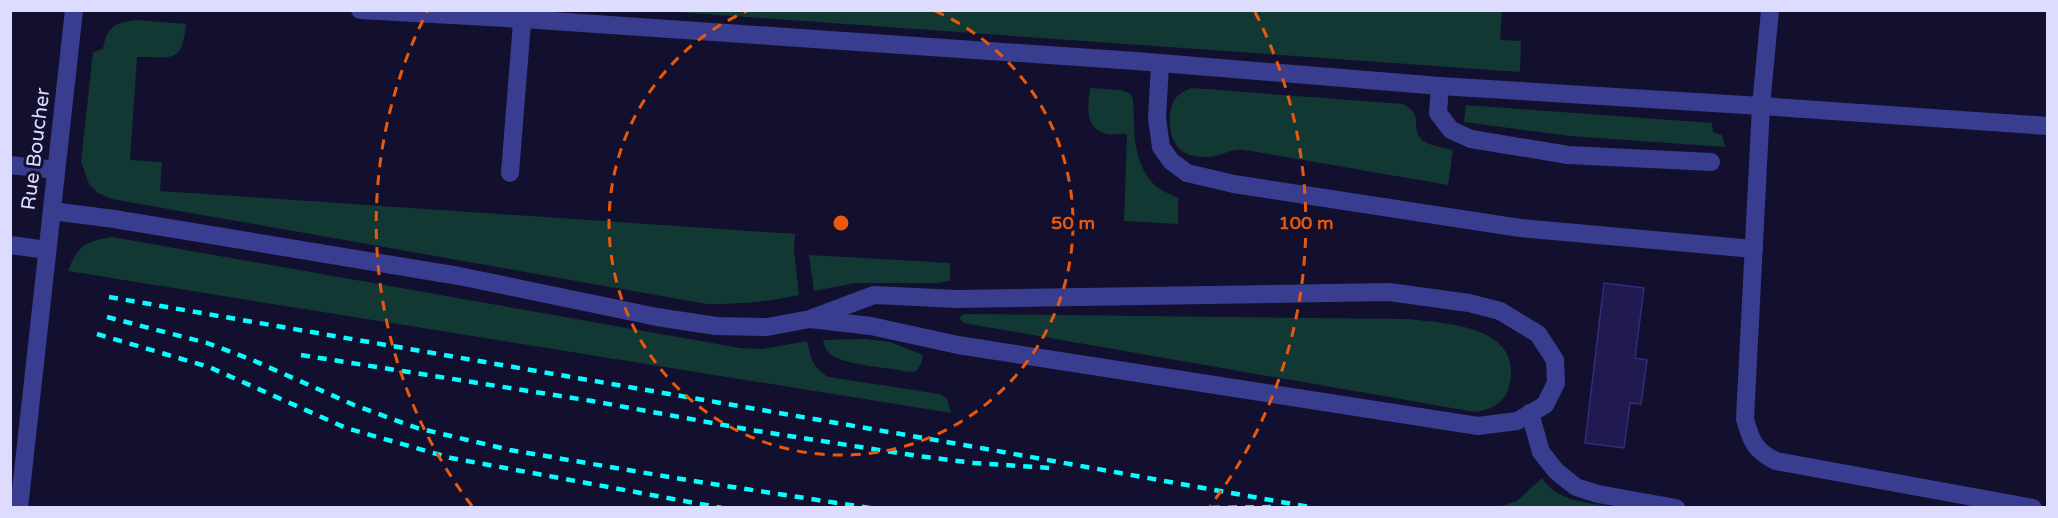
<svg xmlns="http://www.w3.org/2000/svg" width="2058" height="518" font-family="'Varela Round',sans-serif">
	<rect width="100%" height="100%" fill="#12102e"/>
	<!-- green -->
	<g fill="#123833">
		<path d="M 662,11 L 1502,11 L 1500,40 L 1521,41 L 1520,72 Z"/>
		<path d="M 136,20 L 186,24 C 182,66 171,56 137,57 L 130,160 L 162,162 L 160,191 L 795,234 L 794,251 L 799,295 C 767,302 739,304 707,304 L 112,199 L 98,193 L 89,184 L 81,162 L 93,52 L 103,49 C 107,27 113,23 136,20 Z"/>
		<path d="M 1090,88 L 1121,90 L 1131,94 C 1135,103 1133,111 1134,122 C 1134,146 1139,175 1161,190 C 1166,193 1173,195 1178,198 L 1178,224 L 1124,221 L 1127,134 C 1121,133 1113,135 1107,134 C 1084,129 1088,105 1090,88 Z"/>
		<path d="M 1192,88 L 1403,104 C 1424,116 1411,124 1420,138 C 1426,146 1444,147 1453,150 L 1448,185 L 1251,151 C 1247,151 1241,149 1237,150 C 1229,150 1222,155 1215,156 C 1182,161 1168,146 1170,114 C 1172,99 1178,93 1192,88 Z"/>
		<path d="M 1466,105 L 1712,123 L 1713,132 L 1722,135 L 1725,147 L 1570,136 L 1464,122 Z"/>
		<path d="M 112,237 L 740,348 L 763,349 L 807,341 C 811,359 812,366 828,377 L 940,394 L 947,398 L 951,413 L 68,271 C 77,246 86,241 112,237 Z"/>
		<path d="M 809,255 L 950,263 L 950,281 L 936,283 L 855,283 L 814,291 Z"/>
		<path d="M 964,314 L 1409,319 C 1450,324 1524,326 1509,387 C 1505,403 1490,410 1475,412 L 964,323 L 959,318 Z"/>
		<path d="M 865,339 L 890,342 L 923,355 L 921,364 L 916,371 L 909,372 C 891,368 847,365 833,356 C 826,352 825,348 823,340 Z"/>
		<path d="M 1542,478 C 1558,503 1591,503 1618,507 L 1499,507 L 1517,501 Z"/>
	</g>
	<!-- building -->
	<path fill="#201a50" stroke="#332b7e" stroke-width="1.5" d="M 1604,283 L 1644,288 L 1635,358 L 1647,360 L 1641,404 L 1630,403 L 1624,448 L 1585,443 Z"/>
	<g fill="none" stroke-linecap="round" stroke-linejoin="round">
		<!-- lane -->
		<g stroke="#383d90" stroke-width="18">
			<path d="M 360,10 L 523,19 L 1136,61 L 1440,86 L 1761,106 L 2048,126"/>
			<path d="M 1770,10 L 1761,106 L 1745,419 C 1751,441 1755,451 1776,461 L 2033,508"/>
			<path d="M 1160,64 L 1157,118 L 1161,147 L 1171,161 L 1187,173 L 1234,184 L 1520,228 L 1754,249"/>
			<path d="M 1440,86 L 1438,113 L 1451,130 L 1471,139 L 1568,155 L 1711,162"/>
			<path d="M 10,165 L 56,170"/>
			<path d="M 510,173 L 523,10"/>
			<path d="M 52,211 L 114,219 L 459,276 L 657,317 L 716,326 L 767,327 L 810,319 L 874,295 L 957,299 L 1389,292 L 1469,303 L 1500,311 L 1538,334 L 1555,360 L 1556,383 L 1545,405 L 1517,421 L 1478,426 L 958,345 L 871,326 L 810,319"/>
			<path d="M 10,245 L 47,250"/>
			<path d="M 1530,413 L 1541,452 L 1556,471 L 1576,487 L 1598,494 L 1676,508"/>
		</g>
		<!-- street -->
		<path stroke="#383d90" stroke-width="18" d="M 19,508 L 74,10"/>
		<!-- rail -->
		<g stroke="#08feff" stroke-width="4.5" stroke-dasharray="9 8" stroke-linecap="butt">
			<path d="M 109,297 L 964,445 L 1315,508"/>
			<path d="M 107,317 L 207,343 L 250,359 L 354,405 L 417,428 L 510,450 L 687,480 L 870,508"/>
			<path d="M 97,334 L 209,367 L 346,428 L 451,458 L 722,508"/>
			<path d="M 301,355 L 592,401 L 751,430 L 918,456 L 974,463 L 1051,468"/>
			<path d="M 1211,508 L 1277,507"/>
		</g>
	</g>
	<!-- distance rings -->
	<g fill="none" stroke="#e8590c" stroke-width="3" stroke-dasharray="10 8">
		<path d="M935 11A232 232 0 1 1 747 11"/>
		<path d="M472 506A465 465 0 0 1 427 12M1255 12A465 465 0 0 1 1210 506"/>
	</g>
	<g text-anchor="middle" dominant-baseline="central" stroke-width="6" stroke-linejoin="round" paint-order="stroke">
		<!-- street labels -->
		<g font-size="20" fill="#dddcff" stroke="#12102e">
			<text transform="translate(36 149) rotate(-83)">Rue Boucher</text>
		</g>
	</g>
	<circle cx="841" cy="223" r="9" fill="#e8590c" stroke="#12102e" stroke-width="3"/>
	<g font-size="18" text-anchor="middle" font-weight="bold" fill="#e8590c" stroke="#12102e" stroke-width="6" stroke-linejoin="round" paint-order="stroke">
		<text x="1073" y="229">50 m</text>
		<text x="1306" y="229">100 m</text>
	</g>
	<!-- border -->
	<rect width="2058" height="518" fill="none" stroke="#dddcff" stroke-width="24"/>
</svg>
